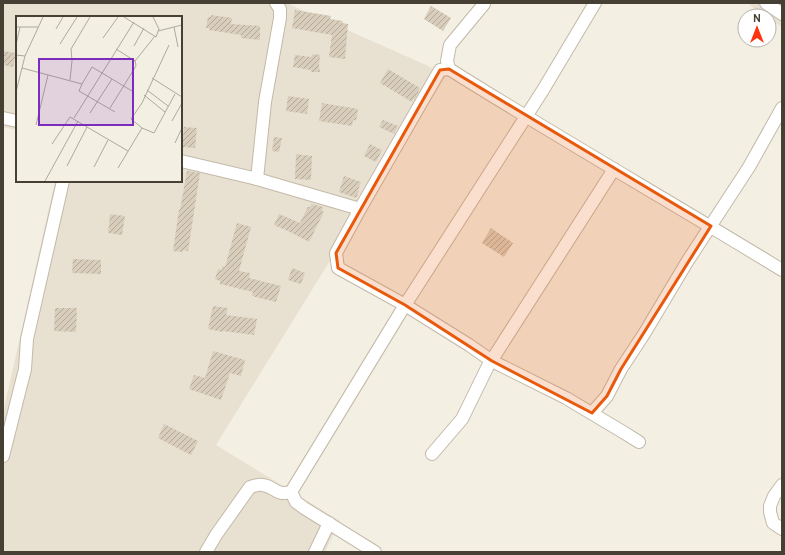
<svg xmlns="http://www.w3.org/2000/svg" width="785" height="555" font-family="Overpass,sans-serif">
	<defs>
		<pattern id="building-hatch" width="6" height="6" patternUnits="userSpaceOnUse"><rect width="6" height="6" fill="#d9cdbb"/><path d="M-1 1l2-2M0 6l6-6M5 7l2-2" fill="none" stroke="#b2a899"/></pattern>
	</defs>
	<rect width="100%" height="100%" fill="#f4efe3"/>
	<!-- residential -->
	<g fill="#e8e1d1">
		<path d="M 3,3 L 291,3 L 291,5 L 426,65 L 446,76 L 362,209 L 216,445 L 340,521 L 325,552 L 3,552 L 3,413 L 55,181 L 181,181 L 181,17 L 17,17 L 17,130 L 3,127 Z"/>
		<path d="M 747,3 L 782,3 L 782,27 L 769,19 L 769,16 L 765,16 Z"/>
	</g>
	<!-- building -->
	<g fill="url(#building-hatch)">
		<path d="M 431,6 L 451,18 L 443,31 L 424,19 Z"/>
		<path d="M 295,10 L 331,16 L 330,19 L 343,21 L 342,23 L 348,24 L 345,59 L 329,57 L 332,35 L 292,28 Z"/>
		<path d="M 211,15 L 232,18 L 231,24 L 260,26 L 260,40 L 241,38 L 241,35 L 209,30 L 209,28 L 206,28 L 208,17 L 211,17 Z"/>
		<path d="M 3,51 L 16,53 L 13,67 L 3,65 Z"/>
		<path d="M 313,54 L 320,55 L 319,66 L 320,72 L 311,72 L 311,70 L 293,67 L 295,55 L 311,57 Z"/>
		<path d="M 388,69 L 420,88 L 415,99 L 414,98 L 412,102 L 380,83 Z"/>
		<path d="M 288,96 L 309,99 L 307,114 L 286,111 Z"/>
		<path d="M 322,103 L 358,109 L 356,121 L 353,120 L 352,126 L 319,121 Z"/>
		<path d="M 383,120 L 398,126 L 394,134 L 379,127 Z"/>
		<path d="M 184,127 L 197,128 L 195,148 L 182,147 Z"/>
		<path d="M 274,137 L 282,138 L 279,152 L 272,151 Z"/>
		<path d="M 370,144 L 382,150 L 376,162 L 364,156 Z"/>
		<path d="M 296,154 L 312,156 L 311,180 L 295,179 Z"/>
		<path d="M 187,171 L 200,173 L 188,251 L 183,250 L 183,252 L 173,251 L 179,210 L 180,210 Z"/>
		<path d="M 344,176 L 361,182 L 358,190 L 359,191 L 356,198 L 339,192 Z"/>
		<path d="M 312,204 L 323,207 L 322,211 L 324,212 L 309,242 L 290,232 L 274,225 L 279,214 L 300,223 L 308,207 L 310,207 Z"/>
		<path d="M 110,214 L 125,216 L 122,235 L 108,233 Z"/>
		<path d="M 237,223 L 251,227 L 239,271 L 250,273 L 249,278 L 281,286 L 276,302 L 252,296 L 253,292 L 220,284 L 220,281 L 215,279 L 218,269 L 222,270 L 222,266 L 225,267 Z"/>
		<path d="M 491,228 L 513,243 L 504,257 L 482,243 Z"/>
		<path d="M 73,259 L 101,260 L 101,274 L 72,273 Z"/>
		<path d="M 292,268 L 305,273 L 301,284 L 288,280 Z"/>
		<path d="M 213,306 L 228,308 L 226,315 L 257,319 L 254,335 L 223,331 L 223,332 L 208,329 Z"/>
		<path d="M 55,308 L 77,308 L 76,332 L 54,331 Z"/>
		<path d="M 213,351 L 245,360 L 241,376 L 230,373 L 221,400 L 189,389 L 194,375 L 205,378 Z"/>
		<path d="M 164,424 L 198,441 L 191,455 L 158,438 Z"/>
	</g>
	<g fill="none" stroke-linecap="round" stroke-linejoin="round">
		<defs>
			<g id="minor">
				<path d="M 766,3 L 782,14"/>
				<path d="M 449,69 L 447,61 L 450,45 L 484,4"/>
				<path d="M 3,118 L 17,121"/>
				<path d="M 181,161 L 257,179 L 360,209 L 336,253 L 338,268 L 405,305 L 469,345 L 492,361 L 566,398 L 623,432 L 639,442"/>
				<path d="M 257,179 L 265,102 L 280,18 L 280,9 L 276,3"/>
				<path d="M 360,209 L 440,70 L 449,69 C 559,138 671,202 782,270"/>
				<path d="M 592,413 L 607,396 L 621,369 L 644,334 L 687,262 L 749,167 L 782,108"/>
				<path d="M 432,454 L 462,419 L 488,366 L 614,169"/>
				<path d="M 3,456 L 25,369 L 27,339 L 63,181"/>
				<path d="M 782,485 L 774,496 L 770,506 L 770,512 L 773,523 L 782,529"/>
				<path d="M 291,492 L 296,502 L 304,508 L 375,552"/>
				<path d="M 206,552 L 216,535 L 250,487 C 254,486 259,484 263,485 C 276,487 275,496 291,492 L 405,305 L 543,90 L 595,3"/>
				<path d="M 315,552 L 329,523"/>
			</g>
		</defs>
		<!-- minor casing -->
		<use href="#minor" stroke="#c3b9a8" stroke-width="14"/>
		<!-- minor -->
		<use href="#minor" stroke="#fff" stroke-width="12"/>
	</g>
	<!-- marked area -->
	<path fill="#e8590c" fill-opacity="0.2" stroke="#e8590c" stroke-width="3" stroke-linejoin="round" d="M 449,69 L 711,226 L 621,369 L 607,396 L 592,413 L 492,361 L 405,305 L 338,268 L 336,253 L 440,70 Z"/>
	<!-- overview -->
	<g transform="translate(16 16)">
		<rect width="166" height="166" fill="#f4efe3"/>
		<path fill="none" stroke="#aea99d" stroke-width="1" d="M 108,1 L 140,21 L 143,13 L 137,1M 0,11 L 22,11M 158,11 L 162,31M 40,13 L 47,1M 142,15 L 166,9M 87,22 L 102,1M 44,28 L 61,1M 0,29 L 4,11M 118,30 L 128,12M 100,33 L 119,45 L 139,20M 0,39 L 9,40 L 27,1M 6,52 L 66,68 L 63,75 L 99,96M 136,62 L 166,81M 54,64 L 56,45 L 55,33 L 74,1M 66,68 L 76,51 L 116,75M 131,74 L 152,90M 0,76 L 9,40M 128,79 L 149,96M 94,92 L 120,50 L 119,44M 74,97 L 96,63M 58,102 L 118,6M 156,105 L 166,87M 20,109 L 32,59M 126,112 L 138,117 L 159,78M 159,127 L 166,112M 36,128 L 54,101 L 112,135M 51,150 L 71,111M 78,151 L 92,124M 102,152 L 126,112 L 115,103 L 126,87 L 153,29M 29,165 L 62,105"/>
		<path fill="#7b2cbf" fill-opacity="0.15" stroke="#7b2cbf" stroke-width="2" d="M 23,43 L 117,43 L 117,109 L 23,109 Z"/>
		<rect width="166" height="166" fill="none" stroke="#463f33" stroke-width="2"/>
	</g>
	<!-- border -->
	<rect width="785" height="555" fill="none" stroke="#463f33" stroke-width="8"/>
	<!-- north arrow -->
	<g transform="translate(757 28)"><circle r="19" fill="#ffffff" stroke="#b5b2ad"/>
	<path d="M0-3L7 15L0 10L-7 15Z" fill="#ff320f"/>
	<text y="-6" font-size="11" font-weight="bold" text-anchor="middle" fill="#463f33">N</text>
	</g>
</svg>
